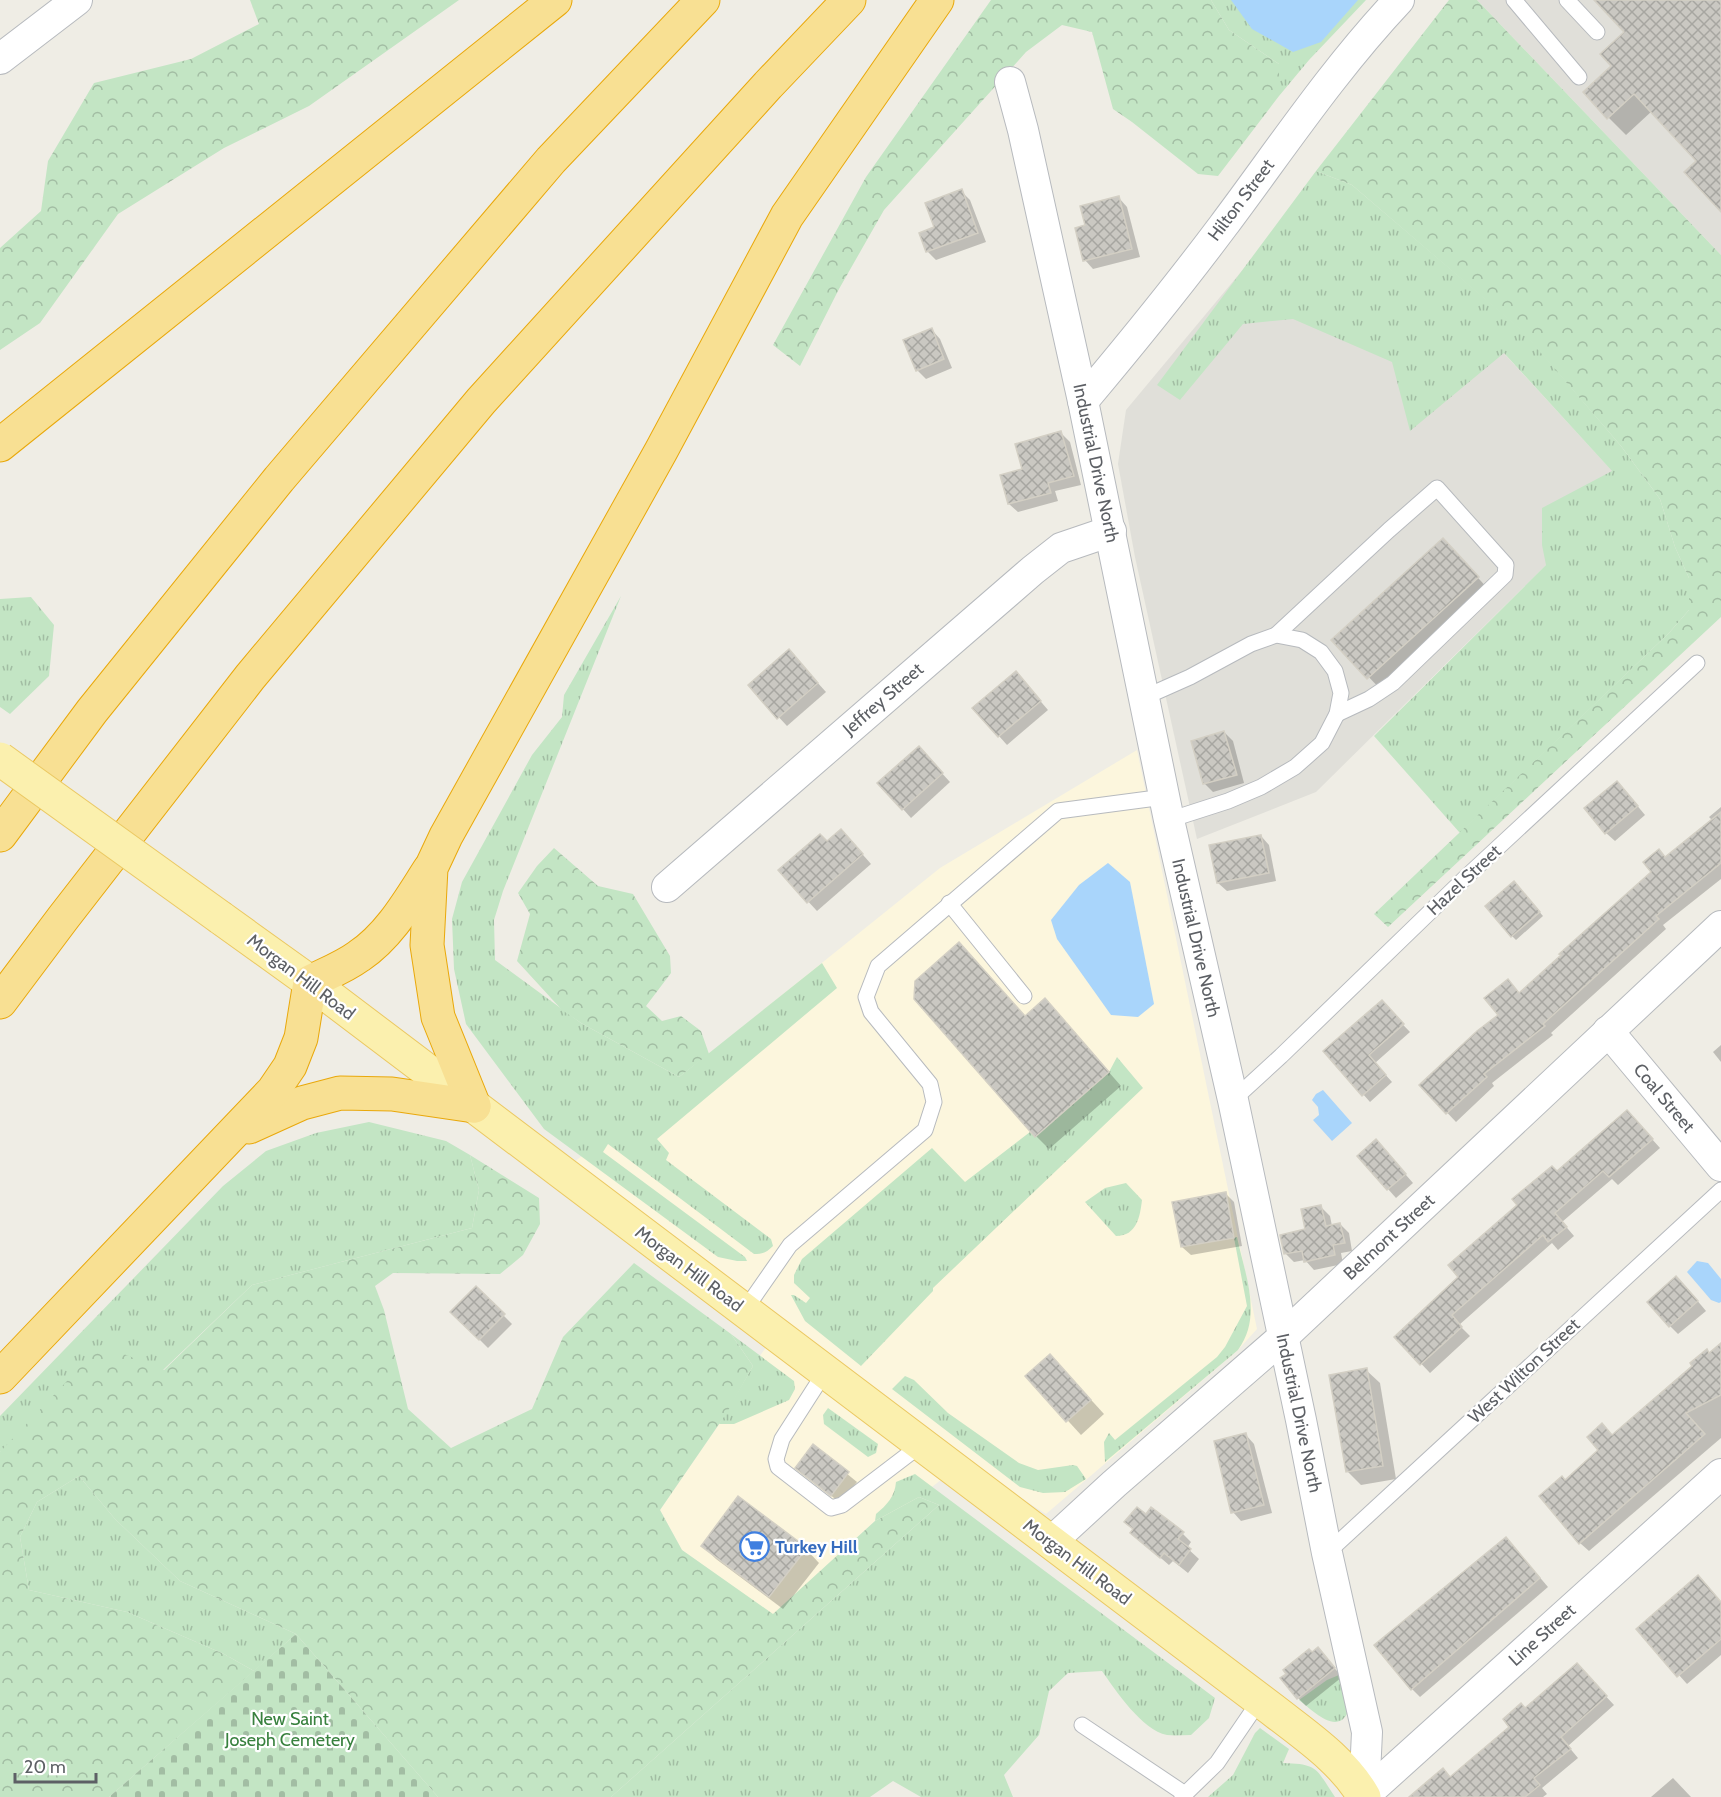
<svg xmlns="http://www.w3.org/2000/svg" width="1721" height="1797" font-family="Cabin,sans-serif">
	<defs>
		<pattern id="grass-tufts" width="24" height="20" patternUnits="userSpaceOnUse" patternTransform="scale(1.5)"><rect width="24" height="20" fill="#c3e5c4"/><path d="M3 7l-1-3M5 7V3M7 7l1-3M15 17l-1-3M17 17v-4M19 17l1-3" fill="none" stroke="#a2bda3"/></pattern>
		<pattern id="forest-crowns" width="20" height="18" patternUnits="userSpaceOnUse" patternTransform="scale(1.5)"><rect width="20" height="18" fill="#c3e5c4"/><path d="M2 6a3 3 0 1 1 6 0M12 15a3 3 0 1 1 6 0" fill="none" stroke="#a2bda3"/></pattern>
		<pattern id="cemetery-stones" width="16" height="16" patternUnits="userSpaceOnUse" patternTransform="scale(1.5)"><rect width="16" height="16" fill="#c3e5c4"/><path d="M2 7V4a2 2 0 0 1 4 0v3zM10 15v-3a2 2 0 0 1 4 0v3z" fill="#a2bda3"/></pattern>
		<pattern id="building-cross-hatch" width="8" height="8" patternUnits="userSpaceOnUse" patternTransform="scale(1.5)"><rect width="8" height="8" fill="#cac8c2"/><path d="M0 0l8 8M0 8l8-8" fill="none" stroke="#a7a6a1"/></pattern>
	</defs>
	<rect width="100%" height="100%" fill="#efede5"/>
	<!-- commercial -->
	<path fill="#fcf6dd" d="M 1137,750 L 1257,1329 L 1238,1350 L 1046,1514 L 964,1462 L 919,1497 L 875,1521 L 773,1615 L 682,1550 L 660,1510 L 726,1414 L 753,1366 L 782,1324 L 573,1163 L 940,868 Z"/>
	<!-- industrial -->
	<g fill="#e0dfd9">
		<path d="M 1477,0 L 1721,0 L 1721,255 Z"/>
		<path d="M 1310,189 L 1454,299 L 1626,486 L 1316,792 L 1197,839 L 1135,557 L 1118,464 L 1126,410 Z"/>
	</g>
	<!-- grass -->
	<g fill="url(#grass-tufts)">
		<path d="M 1211,0 L 1366,0 L 1309,60 L 1279,96 L 1279,64 L 1229,30 Z"/>
		<path d="M 1316,171 L 1352,185 L 1523,331 L 1621,446 L 1660,499 L 1675,547 L 1689,578 L 1689,610 L 1669,633 L 1460,833 L 1374,736 L 1546,565 L 1542,545 L 1542,508 L 1612,471 L 1504,353 L 1410,431 L 1392,362 L 1293,319 L 1243,324 L 1180,400 L 1157,385 Z"/>
		<path d="M 621,596 L 503,891 L 494,920 L 495,960 L 581,1023 L 679,1077 L 822,963 L 837,988 L 657,1139 L 669,1153 L 666,1160 L 771,1239 L 773,1246 C 767,1252 763,1254 754,1254 L 608,1144 L 603,1152 L 745,1257 L 747,1261 L 737,1261 L 718,1257 L 544,1129 L 466,1024 L 454,969 L 452,919 L 462,882 L 532,755 L 562,717 L 564,695 Z"/>
		<path d="M 31,597 L 54,625 L 49,676 L 10,714 L 0,707 L 0,599 Z"/>
		<path d="M 1117,1057 L 1143,1088 L 933,1288 L 933,1291 L 861,1366 L 805,1321 L 791,1295 L 794,1295 L 806,1303 L 810,1298 L 794,1283 L 794,1275 L 802,1259 L 932,1148 L 965,1182 L 1030,1132 L 1035,1137 L 1109,1072 Z"/>
		<path d="M 369,1122 L 446,1141 L 470,1155 L 479,1190 L 472,1228 L 252,1285 L 163,1370 L 0,1452 L 0,1416 L 223,1186 L 266,1151 L 316,1133 Z"/>
		<path d="M 1126,1183 L 1142,1200 C 1140,1216 1137,1236 1116,1236 L 1085,1202 L 1105,1188 Z"/>
		<path d="M 1237,1237 C 1245,1275 1263,1316 1238,1350 L 1105,1462 L 1104,1442 L 1109,1433 L 1115,1440 L 1217,1357 L 1225,1347 L 1247,1306 L 1234,1238 Z"/>
		<path d="M 731,1334 L 794,1381 L 795,1389 L 789,1400 L 734,1424 L 719,1424 L 753,1366 Z"/>
		<path d="M 905,1376 L 914,1380 L 948,1413 L 1019,1463 L 1038,1470 L 1073,1465 L 1077,1466 L 1086,1479 L 1065,1492 L 1043,1493 L 1020,1487 L 892,1389 Z"/>
		<path d="M 828,1408 L 878,1444 L 876,1453 L 868,1457 L 824,1424 L 823,1415 Z"/>
		<path d="M 915,1474 L 1215,1698 L 1209,1718 L 1191,1735 C 1183,1735 1175,1736 1167,1735 C 1142,1730 1116,1691 1102,1671 L 1068,1673 L 1049,1691 L 1039,1735 L 1004,1775 L 1013,1797 L 921,1797 L 893,1781 L 870,1797 L 611,1797 L 939,1505 L 919,1497 L 875,1521 L 876,1514 C 887,1505 895,1496 896,1482 Z"/>
		<path d="M 79,1476 L 115,1519 L 180,1581 L 296,1634 L 254,1671 L 224,1654 L 127,1612 L 29,1590 L 20,1537 L 37,1502 Z"/>
		<path d="M 1339,1675 L 1348,1712 C 1337,1736 1312,1710 1299,1700 L 1327,1680 Z"/>
		<path d="M 1260,1728 L 1289,1749 L 1283,1763 C 1319,1764 1316,1769 1335,1797 L 1208,1797 L 1233,1775 L 1255,1733 Z"/>
	</g>
	<!-- forest -->
	<g fill="url(#forest-crowns)">
		<path d="M 250,0 L 459,0 L 309,106 L 224,148 L 118,214 L 40,323 L 0,350 L 0,248 L 41,211 L 48,161 L 94,83 L 191,59 L 259,24 Z"/>
		<path d="M 991,0 L 1211,0 L 1229,30 L 1279,64 L 1279,96 L 1218,176 L 1198,174 L 1132,122 L 1113,109 L 1092,32 L 1062,25 L 1026,52 L 884,210 L 839,289 L 800,366 L 773,345 L 866,177 Z"/>
		<path d="M 1449,0 L 1477,0 L 1721,255 L 1721,617 L 1388,927 L 1374,914 L 1669,633 L 1689,610 L 1689,578 L 1675,547 L 1660,499 L 1621,446 L 1522,331 L 1352,185 L 1316,171 Z"/>
		<path d="M 554,848 L 598,886 L 633,894 L 670,956 L 671,973 L 646,1006 L 662,1021 L 681,1016 L 701,1031 L 709,1054 L 679,1077 L 581,1023 L 562,1010 L 517,961 L 530,914 L 518,893 L 537,866 Z"/>
		<path d="M 470,1155 L 539,1198 L 540,1224 L 523,1255 L 500,1274 L 393,1273 L 375,1286 L 384,1310 L 408,1409 L 451,1448 L 532,1409 L 563,1337 L 634,1263 L 731,1334 L 753,1366 L 726,1414 L 660,1510 L 682,1550 L 773,1614 L 875,1521 L 919,1497 L 939,1505 L 611,1797 L 438,1797 L 296,1634 L 180,1581 L 115,1519 L 79,1476 L 37,1502 L 20,1537 L 29,1590 L 127,1612 L 224,1654 L 254,1671 L 109,1797 L 0,1797 L 0,1452 L 101,1345 L 164,1370 L 252,1285 L 472,1228 L 479,1190 Z"/>
	</g>
	<!-- cemetery -->
	<path fill="url(#cemetery-stones)" d="M 296,1634 L 438,1797 L 109,1797 Z"/>
	<!-- water -->
	<g fill="#a9d5fb">
		<path d="M 1231,0 L 1358,0 L 1321,42 L 1293,52 L 1252,29 Z"/>
		<path d="M 1108,863 L 1130,882 L 1154,1004 L 1138,1017 L 1111,1015 L 1057,939 L 1051,920 L 1079,885 Z"/>
		<path d="M 1323,1090 L 1352,1123 L 1332,1141 L 1313,1120 L 1319,1115 L 1318,1107 L 1312,1100 L 1316,1094 Z"/>
		<path d="M 1697,1261 L 1708,1263 L 1721,1279 L 1721,1302 L 1719,1303 L 1711,1300 L 1687,1272 Z"/>
	</g>
	<!-- shadow -->
	<g fill="#0003">
		<path d="M 1596,0 L 1721,0 L 1721,210 L 1698,162 L 1652,111 L 1626,135 L 1608,117 L 1613,66 L 1626,32 Z"/>
		<path d="M 961,191 L 970,200 L 986,242 L 936,260 L 928,252 L 921,234 L 936,228 Z"/>
		<path d="M 1119,198 L 1127,207 L 1140,257 L 1093,269 L 1085,260 Z"/>
		<path d="M 932,330 L 940,339 L 952,368 L 926,379 L 917,370 Z"/>
		<path d="M 1061,433 L 1070,442 L 1081,485 L 1055,491 L 1058,501 L 1018,512 L 1009,504 L 1002,476 L 1023,470 Z"/>
		<path d="M 1456,554 L 1491,592 L 1382,691 L 1334,640 Z"/>
		<path d="M 797,660 L 826,692 L 787,726 L 750,686 Z"/>
		<path d="M 1024,682 L 1048,710 L 1007,745 L 974,708 Z"/>
		<path d="M 1224,732 L 1233,741 L 1244,783 L 1213,792 L 1204,783 Z"/>
		<path d="M 927,757 L 950,782 L 911,818 L 903,809 Z"/>
		<path d="M 1625,791 L 1645,815 L 1615,841 L 1606,833 Z"/>
		<path d="M 1721,807 L 1721,879 L 1663,925 L 1666,929 L 1551,1033 L 1553,1035 L 1492,1083 L 1494,1086 L 1456,1122 L 1421,1085 L 1500,1015 L 1520,994 L 1653,873 L 1659,851 L 1666,858 L 1713,821 L 1709,817 Z"/>
		<path d="M 1261,836 L 1269,845 L 1276,881 L 1227,891 L 1218,883 Z"/>
		<path d="M 849,839 L 871,864 L 817,911 L 780,871 L 827,843 Z"/>
		<path d="M 1518,887 L 1543,916 L 1516,940 L 1512,936 Z"/>
		<path d="M 1381,1002 L 1410,1032 L 1375,1063 L 1392,1082 L 1370,1102 L 1325,1051 Z"/>
		<path d="M 1058,1014 L 1121,1086 L 1049,1149 L 1036,1136 L 1025,1018 Z"/>
		<path d="M 1721,1045 L 1721,1062 L 1713,1052 Z"/>
		<path d="M 1635,1120 L 1660,1148 L 1618,1185 L 1612,1179 L 1562,1222 L 1574,1236 L 1558,1250 L 1552,1243 L 1459,1325 L 1470,1336 L 1430,1373 L 1396,1337 L 1460,1277 L 1557,1173 Z"/>
		<path d="M 1384,1150 L 1413,1183 L 1396,1198 L 1388,1189 Z"/>
		<path d="M 1225,1193 L 1234,1202 L 1242,1246 L 1191,1255 L 1182,1247 Z"/>
		<path d="M 1321,1207 L 1330,1216 L 1332,1226 L 1340,1224 L 1349,1233 L 1352,1251 L 1341,1253 L 1343,1264 L 1314,1270 L 1305,1260 L 1294,1262 L 1285,1253 L 1307,1231 Z"/>
		<path d="M 1685,1286 L 1706,1311 L 1678,1334 L 1670,1326 Z"/>
		<path d="M 476,1288 L 512,1324 L 488,1348 L 452,1312 Z"/>
		<path d="M 1721,1345 L 1721,1438 L 1589,1551 L 1580,1543 L 1565,1482 L 1613,1436 Z"/>
		<path d="M 1063,1369 L 1104,1414 L 1081,1435 L 1027,1376 Z"/>
		<path d="M 1366,1370 L 1380,1383 L 1396,1479 L 1361,1485 L 1347,1471 Z"/>
		<path d="M 1246,1435 L 1254,1444 L 1272,1513 L 1241,1521 L 1233,1512 Z"/>
		<path d="M 813,1446 L 857,1482 L 840,1503 L 797,1467 Z"/>
		<path d="M 1146,1516 L 1182,1533 L 1191,1542 L 1187,1548 L 1199,1559 L 1188,1573 L 1173,1561 L 1169,1565 L 1141,1541 Z"/>
		<path d="M 703,1546 L 806,1549 L 819,1563 L 783,1609 L 716,1559 Z"/>
		<path d="M 1515,1548 L 1548,1587 L 1420,1697 L 1412,1689 Z"/>
		<path d="M 1721,1603 L 1721,1655 L 1687,1684 L 1638,1629 Z"/>
		<path d="M 1326,1658 L 1342,1677 L 1306,1706 L 1298,1698 Z"/>
		<path d="M 1585,1674 L 1614,1705 L 1568,1746 L 1578,1758 L 1542,1788 L 1547,1794 L 1543,1797 L 1411,1797 L 1451,1778 L 1511,1727 L 1526,1710 Z"/>
		<path d="M 1673,1778 L 1691,1797 L 1651,1797 Z"/>
	</g>
	<!-- building -->
	<g fill="url(#building-cross-hatch)" stroke="#d3cfc4" stroke-width="1.5">
		<path d="M 1594,0 L 1721,0 L 1721,212 L 1684,172 L 1696,161 L 1634,94 L 1607,119 L 1583,92 L 1611,66 L 1600,54 L 1624,32 Z"/>
		<path d="M 962,189 L 978,233 L 926,252 L 919,233 L 934,227 L 925,203 Z"/>
		<path d="M 1119,196 L 1132,249 L 1083,261 L 1075,228 L 1085,225 L 1080,206 Z"/>
		<path d="M 932,328 L 944,359 L 916,371 L 903,340 Z"/>
		<path d="M 1061,431 L 1074,476 L 1048,483 L 1051,493 L 1008,504 L 1000,475 L 1022,469 L 1015,444 Z"/>
		<path d="M 1443,538 L 1479,577 L 1367,679 L 1331,640 Z"/>
		<path d="M 789,649 L 818,683 L 777,719 L 748,685 Z"/>
		<path d="M 1016,671 L 1041,701 L 998,737 L 972,708 Z"/>
		<path d="M 1224,731 L 1237,775 L 1203,784 L 1191,741 Z"/>
		<path d="M 919,746 L 943,773 L 902,810 L 877,783 Z"/>
		<path d="M 1617,781 L 1638,806 L 1605,834 L 1584,808 Z"/>
		<path d="M 1721,812 L 1721,863 L 1656,916 L 1659,919 L 1543,1024 L 1545,1026 L 1484,1074 L 1487,1077 L 1446,1114 L 1419,1085 L 1477,1031 L 1498,1015 L 1484,998 L 1508,979 L 1519,993 L 1561,955 L 1559,954 L 1651,872 L 1643,862 L 1659,849 L 1665,857 Z"/>
		<path d="M 841,829 L 863,854 L 807,903 L 778,870 L 820,834 L 827,841 Z"/>
		<path d="M 1261,835 L 1269,873 L 1217,883 L 1209,845 Z"/>
		<path d="M 1514,881 L 1540,912 L 1511,937 L 1485,906 Z"/>
		<path d="M 959,942 L 1025,1016 L 1045,998 L 1109,1072 L 1035,1137 L 914,999 L 915,981 Z"/>
		<path d="M 1382,1000 L 1404,1024 L 1369,1055 L 1386,1075 L 1362,1096 L 1323,1051 Z"/>
		<path d="M 1627,1110 L 1653,1139 L 1609,1177 L 1603,1171 L 1555,1213 L 1567,1227 L 1548,1242 L 1543,1235 L 1452,1315 L 1462,1327 L 1420,1365 L 1394,1337 L 1458,1277 L 1448,1265 L 1517,1205 L 1512,1199 L 1552,1166 L 1557,1171 Z"/>
		<path d="M 1376,1139 L 1406,1174 L 1387,1190 L 1357,1156 Z"/>
		<path d="M 1226,1192 L 1234,1238 L 1181,1247 L 1172,1202 Z"/>
		<path d="M 1321,1205 L 1326,1226 L 1340,1223 L 1345,1243 L 1333,1245 L 1335,1255 L 1304,1262 L 1302,1251 L 1284,1254 L 1280,1235 L 1305,1229 L 1301,1209 Z"/>
		<path d="M 1676,1276 L 1698,1301 L 1669,1327 L 1647,1302 Z"/>
		<path d="M 476,1286 L 505,1314 L 479,1340 L 450,1312 Z"/>
		<path d="M 1721,1343 L 1721,1395 L 1686,1413 L 1705,1434 L 1579,1544 L 1539,1496 L 1562,1476 L 1565,1480 L 1598,1450 L 1587,1437 L 1602,1423 L 1612,1435 L 1692,1366 L 1690,1363 L 1707,1349 L 1709,1353 Z"/>
		<path d="M 1050,1354 L 1091,1400 L 1066,1422 L 1025,1376 Z"/>
		<path d="M 1367,1368 L 1383,1466 L 1346,1472 L 1329,1375 Z"/>
		<path d="M 1246,1433 L 1264,1505 L 1231,1513 L 1214,1441 Z"/>
		<path d="M 813,1444 L 849,1472 L 831,1496 L 795,1468 Z"/>
		<path d="M 738,1496 L 807,1548 L 769,1597 L 701,1546 Z"/>
		<path d="M 1137,1507 L 1146,1514 L 1151,1507 L 1184,1532 L 1178,1539 L 1191,1549 L 1179,1565 L 1164,1553 L 1160,1558 L 1130,1533 L 1133,1529 L 1124,1522 Z"/>
		<path d="M 1506,1537 L 1540,1578 L 1411,1690 L 1374,1645 Z"/>
		<path d="M 1698,1575 L 1721,1602 L 1721,1639 L 1677,1677 L 1636,1629 Z"/>
		<path d="M 1318,1647 L 1335,1668 L 1297,1699 L 1280,1678 L 1286,1674 L 1283,1670 L 1309,1649 L 1312,1652 Z"/>
		<path d="M 1577,1663 L 1607,1696 L 1561,1737 L 1571,1749 L 1534,1778 L 1540,1785 L 1525,1797 L 1409,1797 L 1443,1768 L 1450,1777 L 1509,1727 L 1503,1719 L 1521,1703 L 1525,1708 Z"/>
	</g>
	<g fill="none" stroke-linecap="round" stroke-linejoin="round">
		<defs>
			<g id="lane">
				<path d="M 1514,0 L 1579,77"/>
				<path d="M 1567,0 L 1597,32"/>
				<path d="M 1276,635 L 1389,530 L 1437,488 L 1506,565 L 1505,575 L 1393,683 L 1369,699 L 1337,714"/>
				<path d="M 1145,697 L 1190,677 L 1251,644 L 1276,635 L 1302,640 L 1321,652 L 1335,671 L 1341,693 L 1337,714 L 1322,743 L 1295,767 L 1261,787 L 1228,801 L 1169,820"/>
				<path d="M 949,903 L 1024,996"/>
				<path d="M 1233,1100 L 1281,1056 L 1464,879 L 1697,663"/>
				<path d="M 744,1311 L 790,1245 L 925,1130 L 934,1102 L 930,1084 L 871,1012 L 866,997 L 878,966 L 1058,811 L 1164,797"/>
				<path d="M 825,1372 L 782,1439 L 776,1459 L 778,1467 L 831,1508 L 842,1505 L 922,1444"/>
				<path d="M 1327,1553 L 1721,1190"/>
				<path d="M 1082,1725 L 1185,1794"/>
				<path d="M 1182,1797 L 1217,1763 L 1260,1700"/>
			</g>
			<g id="street">
				<path d="M 0,59 L 77,0"/>
				<path d="M 1010,82 L 1023,130 L 1083,401 L 1169,820 L 1233,1100 L 1301,1420 L 1327,1553 L 1367,1732 L 1364,1796"/>
				<path d="M 1083,401 C 1131,344 1178,286 1223,226 C 1280,150 1333,70 1399,0"/>
				<path d="M 667,887 L 1033,570 L 1061,548 L 1111,531"/>
				<path d="M 1608,1031 L 1721,1166"/>
				<path d="M 1051,1542 L 1114,1484 L 1283,1337 L 1721,926"/>
				<path d="M 1364,1796 L 1721,1474"/>
			</g>
			<path id="primary" d="M 221,918 L 310,982 L 1273,1710 C 1305,1735 1344,1761 1364,1797"/>
			<g id="highway">
				<path d="M 0,445 L 555,0"/>
				<path d="M 0,835 L 92,711 L 279,479 L 551,160 L 703,0"/>
				<path d="M 0,1002 L 63,918 L 250,677 L 481,401 L 768,85 L 849,0"/>
				<path d="M 474,1106 L 438,1017 L 427,945 L 431,868 L 446,836 L 661,451 L 787,216 L 937,0"/>
				<path d="M 249,1127 L 302,1103 L 340,1093 L 392,1094 L 474,1106"/>
				<path d="M 0,1377 L 273,1091 L 290,1066 L 301,1038 L 310,982 C 326,974 344,967 359,956 C 390,935 409,901 429,870"/>
			</g>
		</defs>
		<!-- lane casing -->
		<use href="#lane" stroke="#b7babe" stroke-width="17"/>
		<!-- street casing -->
		<use href="#street" stroke="#b7babe" stroke-width="32"/>
		<!-- primary casing -->
		<use href="#primary" stroke="#ebc862" stroke-width="35"/>
		<!-- highway casing -->
		<use href="#highway" stroke="#e9a80b" stroke-width="35"/>
		<!-- lane -->
		<use href="#lane" stroke="#fff" stroke-width="15"/>
		<!-- street -->
		<use href="#street" stroke="#fff" stroke-width="30"/>
		<!-- primary -->
		<use href="#primary" stroke="#fbf0ae" stroke-width="33"/>
		<!-- highway -->
		<use href="#highway" stroke="#f8e093" stroke-width="33"/>
		<defs>
			<path id="primary-bridge" d="M 0,759 L 221,918"/>
		</defs>
		<!-- primary-bridge casing -->
		<use href="#primary-bridge" stroke="#ebc862" stroke-width="35" stroke-linecap="butt"/>
		<!-- primary-bridge -->
		<use href="#primary-bridge" stroke="#fbf0ae" stroke-width="33"/>
	</g>
	<!-- icons -->
	<defs>
		<symbol id="supermarket-ring" viewBox="-11 -11 22 22"><circle r="9.5" fill="#fff" stroke="#3f7fe0" stroke-width="1.5"/><path d="M-6-5.5h2.5l.6 2H6L4.5 2H-2.5L-4.4-4H-6ZM-1.5 3.2a1.3 1.3 0 1 0 .1 0ZM3 3.2a1.3 1.3 0 1 0 .1 0Z" fill="#3f7fe0"/></symbol>
	</defs>
	<g fill-rule="evenodd">
		<use href="#supermarket-ring" x="738" y="1530" width="33" height="33"/>
	</g>
	<g text-anchor="middle" dominant-baseline="central" stroke-width="4.5" stroke-linejoin="round" paint-order="stroke">
		<!-- street labels -->
		<g font-size="18" fill="#5d6065" stroke="#fff">
			<text transform="translate(1241 200) rotate(-53)">Hilton Street</text>
			<text transform="translate(1096 463) rotate(78)">Industrial Drive North</text>
			<text transform="translate(883 699) rotate(-41)">Jeffrey Street</text>
			<text transform="translate(1464 880) rotate(-43)">Hazel Street</text>
			<text transform="translate(1196 938) rotate(77)">Industrial Drive North</text>
			<text transform="translate(301 977) rotate(37)">Morgan Hill Road</text>
			<text transform="translate(1664 1098) rotate(50)">Coal Street</text>
			<text transform="translate(1389 1237) rotate(-43)">Belmont Street</text>
			<text transform="translate(689 1269) rotate(37)">Morgan Hill Road</text>
			<text transform="translate(1524 1371) rotate(-43)">West Wilton Street</text>
			<text transform="translate(1299 1413) rotate(78)">Industrial Drive North</text>
			<text transform="translate(1077 1562) rotate(37)">Morgan Hill Road</text>
			<text transform="translate(1542 1635) rotate(-42)">Line Street</text>
		</g>
		<!-- shop labels -->
		<g font-size="18" font-weight="bold" fill="#366cbe" stroke="#fff" text-anchor="start">
			<text x="775" y="1547">Turkey Hill</text>
		</g>
		<!-- park labels -->
		<g font-size="18" fill="#38813e" stroke="#fff">
			<text x="290" y="1719">New Saint<tspan x="290" dy="21">Joseph Cemetery</tspan></text>
		</g>
	</g>
	<!-- scale -->
	<path d="M15 1773v9h81v-9" fill="none" stroke="#5d6065" stroke-width="3"/>
	<text x="24" y="1773" font-size="18" fill="#5d6065" stroke="#ffffff" stroke-width="4.5" paint-order="stroke">20 m</text>
</svg>
